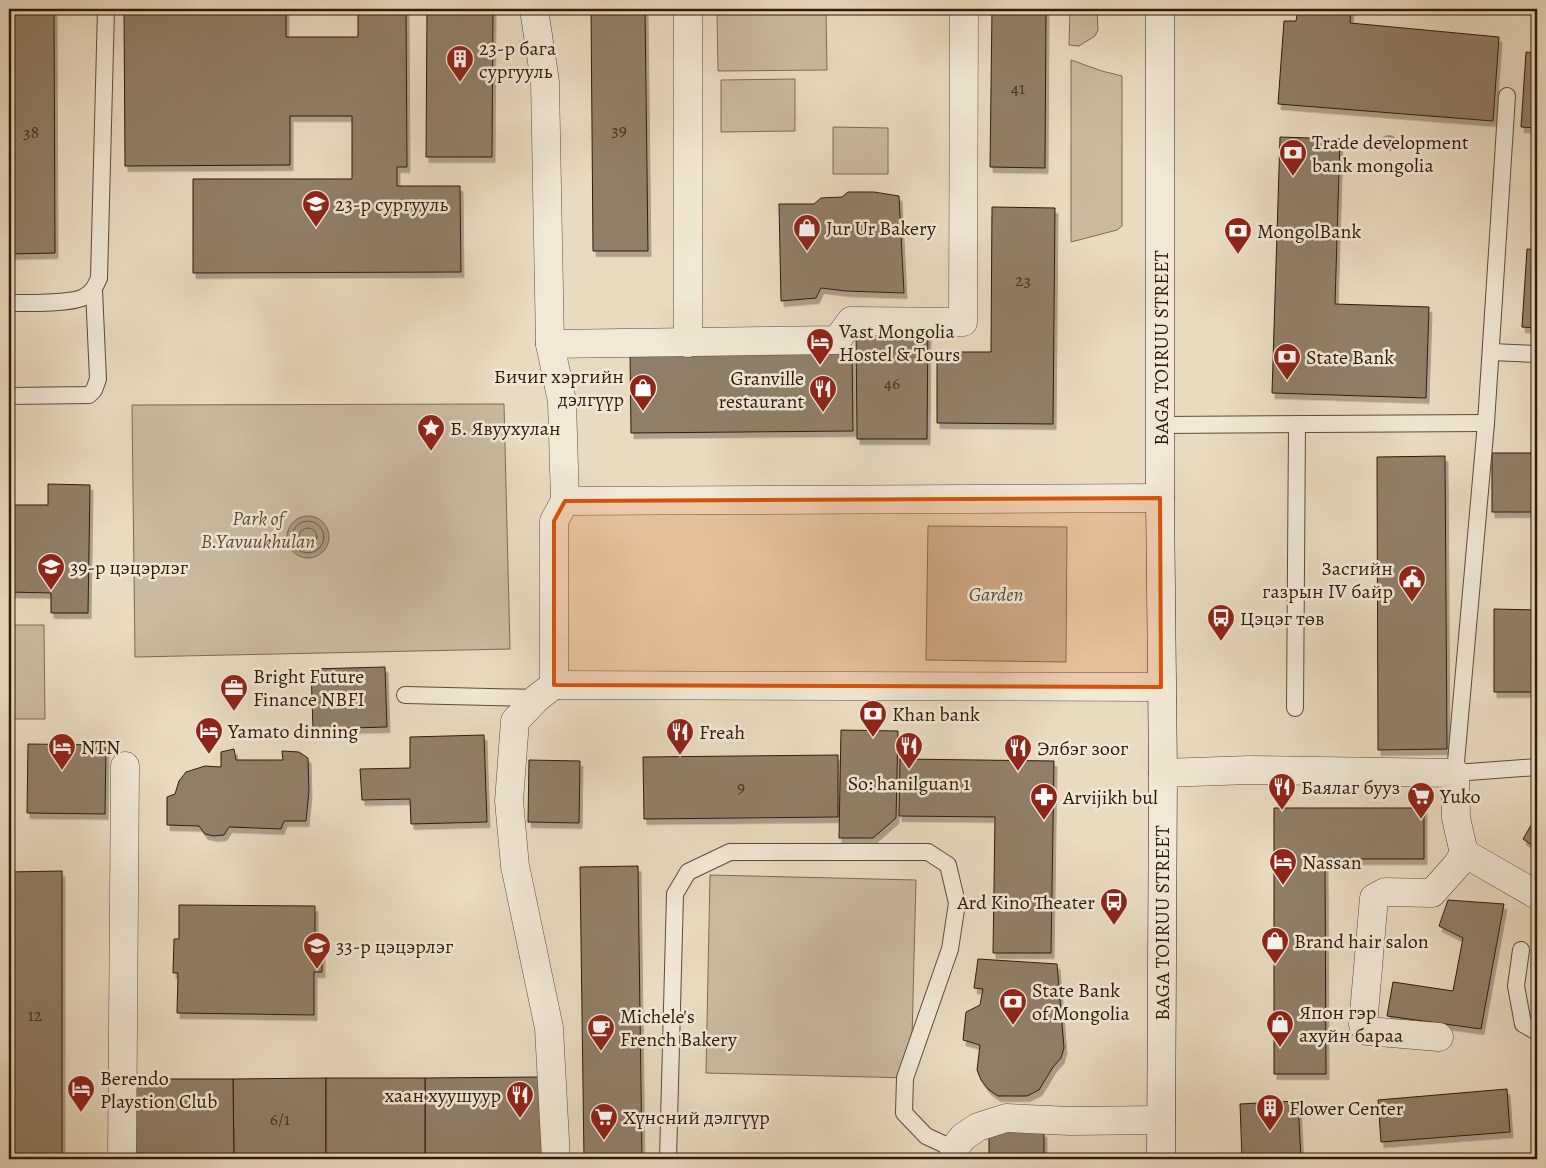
<svg xmlns="http://www.w3.org/2000/svg" width="1546" height="1168" font-family="Alegreya,serif">
	<defs>
		<filter id="shadow"><feDropShadow dx="3" dy="5.5" stdDeviation="0" flood-color="#0004"/></filter>
	</defs>
	<rect width="100%" height="100%" fill="#e9dbbf"/>
	<filter id="stains"><feTurbulence type="fractalNoise" baseFrequency=".004" numOctaves="4"/><feColorMatrix values="0 0 0 0 .2 0 0 0 0 .09 0 0 0 0 .02 0 0 0 .5 -.17"/></filter>
	<radialGradient id="worn" r=".72"><stop offset=".6" stop-color="#630" stop-opacity="0"/><stop offset="1" stop-color="#630" stop-opacity=".3"/></radialGradient>
	<!-- green -->
	<g fill="#c9baa0" stroke="#7c6a55">
		<path d="M 1070,9 L 1097,9 L 1098,30 L 1095,36 L 1079,46 L 1069,45 Z"/>
		<path d="M 826,12 L 827,70 L 718,71 L 717,13 Z"/>
		<path d="M 1071,60 L 1102,71 L 1122,76 L 1122,226 L 1117,230 L 1071,242 Z"/>
		<path d="M 795,79 L 795,131 L 721,132 L 721,80 Z"/>
		<path d="M 833,127 L 888,128 L 888,174 L 833,174 Z"/>
		<path d="M 504,404 L 510,649 L 135,657 L 132,405 Z"/>
		<path d="M 928,526 L 1067,527 L 1066,662 L 926,660 Z"/>
		<path d="M 9,625 L 44,625 L 45,719 L 9,719 Z"/>
		<path d="M 710,875 L 916,880 L 911,1078 L 706,1073 Z"/>
	</g>
	<!-- water -->
	<circle fill="#aa9a81" stroke="#796751" cx="308" cy="537" r="21"/>
	<g fill="none" stroke-linecap="round" stroke-linejoin="round">
		<!-- shore -->
		<g stroke="#6c5a46" stroke-width="1">
			<circle cx="308" cy="537" r="16"/>
			<circle cx="308" cy="537" r="9"/>
		</g>
	</g>
	<!-- building -->
	<g fill="#907f68" stroke="#2f1b0a" filter="url(#shadow)">
		<path d="M 124,9 L 286,9 L 286,37 L 358,37 L 358,9 L 406,9 L 407,167 L 397,167 L 397,186 L 460,186 L 461,272 L 193,273 L 193,179 L 352,179 L 352,116 L 290,116 L 290,165 L 125,166 Z"/>
		<path d="M 427,9 L 493,9 L 492,157 L 426,157 Z"/>
		<path d="M 591,9 L 645,9 L 648,251 L 593,251 Z"/>
		<path d="M 992,9 L 1046,9 L 1045,168 L 990,167 Z"/>
		<path d="M 1298,9 L 1351,9 L 1350,23 L 1499,37 L 1493,121 L 1278,104 L 1284,21 L 1296,21 Z"/>
		<path d="M 9,10 L 54,10 L 55,253 L 9,254 Z"/>
		<path d="M 1526,52 L 1537,53 L 1537,128 L 1521,127 Z"/>
		<path d="M 1280,137 L 1340,139 L 1335,304 L 1429,307 L 1426,398 L 1272,393 Z"/>
		<path d="M 848,192 L 874,192 L 899,196 L 904,293 L 846,291 L 821,288 L 816,298 L 781,301 L 779,204 L 814,204 L 821,198 L 842,197 Z"/>
		<path d="M 992,207 L 1055,208 L 1053,424 L 937,423 L 937,352 L 991,352 Z"/>
		<path d="M 1527,249 L 1537,250 L 1537,328 L 1522,327 Z"/>
		<path d="M 928,325 L 927,439 L 857,439 L 856,327 Z"/>
		<path d="M 852,350 L 853,431 L 631,433 L 630,352 Z"/>
		<rect x="1492" y="453" width="45" height="59"/>
		<path d="M 1445,456 L 1447,749 L 1378,750 L 1377,457 Z"/>
		<path d="M 48,484 L 90,485 L 88,613 L 51,613 L 51,593 L 9,592 L 9,505 L 48,505 Z"/>
		<path d="M 1494,609 L 1537,610 L 1537,692 L 1494,692 Z"/>
		<path d="M 385,667 L 387,727 L 313,729 L 311,669 Z"/>
		<path d="M 841,730 L 898,731 L 896,818 L 873,838 L 839,838 Z"/>
		<path d="M 484,735 L 487,822 L 411,824 L 410,799 L 362,800 L 360,769 L 410,768 L 410,737 Z"/>
		<path d="M 28,744 L 106,745 L 105,814 L 27,813 Z"/>
		<path d="M 234,749 L 236,760 L 283,760 L 282,751 L 299,752 L 308,758 L 309,791 L 306,821 L 284,821 L 281,829 L 229,827 L 224,835 L 214,836 L 205,834 L 199,826 L 167,825 L 167,797 L 175,794 L 179,781 L 186,772 L 205,766 L 221,767 L 221,752 Z"/>
		<path d="M 838,755 L 838,817 L 644,819 L 643,757 Z"/>
		<path d="M 900,759 L 1054,761 L 1051,953 L 993,953 L 995,817 L 899,816 Z"/>
		<path d="M 529,760 L 580,761 L 579,823 L 528,822 Z"/>
		<path d="M 1274,808 L 1424,808 L 1424,859 L 1325,859 L 1326,1074 L 1274,1074 Z"/>
		<path d="M 1537,815 L 1537,849 L 1523,839 Z"/>
		<path d="M 638,866 L 642,1159 L 584,1159 L 580,867 Z"/>
		<path d="M 62,871 L 62,1159 L 9,1159 L 9,872 Z"/>
		<path d="M 1448,900 L 1504,904 L 1481,1029 L 1387,1016 L 1393,982 L 1453,991 L 1463,938 L 1439,926 Z"/>
		<path d="M 179,905 L 315,906 L 315,943 L 322,943 L 322,972 L 314,972 L 314,1015 L 177,1013 L 178,973 L 173,973 L 174,939 L 179,939 Z"/>
		<path d="M 978,959 L 1057,964 L 1064,1048 L 1061,1058 L 1053,1067 L 1039,1090 L 1027,1096 L 998,1096 L 989,1090 L 981,1080 L 977,1070 L 980,1045 L 963,1040 L 966,1012 L 980,1005 L 983,989 L 974,988 Z"/>
		<path d="M 543,1077 L 544,1159 L 425,1159 L 425,1078 Z"/>
		<path d="M 326,1078 L 326,1159 L 234,1159 L 233,1079 Z"/>
		<rect x="326" y="1078" width="99" height="81"/>
		<path d="M 133,1079 L 233,1079 L 234,1159 L 134,1159 Z"/>
		<path d="M 1507,1089 L 1510,1132 L 1381,1142 L 1378,1100 Z"/>
		<path d="M 1298,1101 L 1301,1159 L 1242,1159 L 1240,1104 Z"/>
		<rect x="989" y="1132" width="55" height="27"/>
	</g>
	<g fill="none" stroke-linecap="round" stroke-linejoin="round">
		<defs>
			<g id="service">
				<path d="M 1507,96 L 1486,423 L 1455,773 L 1537,767"/>
				<path d="M 9,303 C 25,303 71,304 84,297 C 93,292 95,287 99,278 L 106,9"/>
				<path d="M 1491,352 L 1537,354"/>
				<path d="M 9,396 L 89,395 L 94,390 L 98,379 L 94,290"/>
				<path d="M 1161,425 L 1486,423"/>
				<path d="M 405,695 L 537,698"/>
				<path d="M 1295,708 L 1297,424"/>
				<path d="M 1521,950 L 1516,986 L 1523,1024 L 1537,1032"/>
				<path d="M 668,1159 L 675,894 L 688,872 L 730,852 L 928,852 L 948,865 L 957,903 L 950,949 L 905,1078 L 904,1113 L 926,1136 L 954,1149"/>
			</g>
			<g id="minor">
				<path d="M 534,9 L 545,82 L 550,344 L 562,401 L 565,501 L 554,521 L 554,685"/>
				<path d="M 688,9 L 688,343"/>
				<path d="M 550,344 L 837,340 L 851,321 L 963,322 L 964,9"/>
				<path d="M 565,501 L 1160,498"/>
				<path d="M 554,685 L 1161,687"/>
				<path d="M 554,685 L 537,698 L 515,721 L 509,801 L 515,866 L 549,1028 L 556,1159"/>
				<path d="M 1163,773 L 1250,770 L 1455,773 L 1456,818 L 1464,853 L 1537,895"/>
				<path d="M 1439,1037 L 1367,1031 L 1363,1025 L 1374,898 L 1385,892 L 1432,893 L 1457,865 L 1464,853"/>
				<path d="M 122,1159 L 125,766"/>
				<path d="M 954,1159 L 954,1149 L 963,1137 L 978,1127 L 1006,1118 L 1070,1121 L 1161,1120"/>
			</g>
			<path id="secondary" d="M 1160,9 L 1160,498 L 1163,773 L 1161,1159"/>
		</defs>
		<!-- service casing -->
		<use href="#service" stroke="#5e4b37" stroke-width="18"/>
		<!-- minor casing -->
		<use href="#minor" stroke="#5e4b37" stroke-width="29"/>
		<!-- secondary casing -->
		<use href="#secondary" stroke="#2f1b0a" stroke-width="29"/>
		<!-- service -->
		<use href="#service" stroke="#f1e8d5" stroke-width="16"/>
		<!-- minor -->
		<use href="#minor" stroke="#f1e8d5" stroke-width="28"/>
		<!-- secondary -->
		<use href="#secondary" stroke="#f1e8d5" stroke-width="28"/>
	</g>
	<!-- trees -->
	<circle fill="#9c8c74" cx="1389" cy="143" r="8"/>
	<!-- marked area -->
	<path fill="#d6530c" fill-opacity="0.2" stroke="#d6530c" stroke-width="4" stroke-linejoin="round" d="M 1160,498 L 1161,687 L 554,685 L 554,521 L 565,501 Z"/>
	<!-- icons -->
	<defs>
		<symbol id="building-pin" viewBox="-11 -11 22 30"><path d="M0 17L-7.5 6A9.5 9.5 0 1 1 7.5 6Z" fill="#8f2418" stroke="#f1e8d5"/><path d="M-4-6H4V6H1V3H-1V6H-4ZM-2.5-4.3h1.7v1.8h-1.7ZM.8-4.3h1.7v1.8H.8ZM-2.5-1h1.7V.8h-1.7ZM.8-1h1.7V.8H.8Z" fill="#fff"/></symbol>
		<symbol id="bank-pin" viewBox="-11 -11 22 30"><path d="M0 17L-7.5 6A9.5 9.5 0 1 1 7.5 6Z" fill="#8f2418" stroke="#f1e8d5"/><path d="M-6-4H6V4H-6ZM0-2.3a2.3 2.3 0 1 0 0 4.6a2.3 2.3 0 1 0 0-4.6Z" fill="#fff"/></symbol>
		<symbol id="school-pin" viewBox="-11 -11 22 30"><path d="M0 17L-7.5 6A9.5 9.5 0 1 1 7.5 6Z" fill="#8f2418" stroke="#f1e8d5"/><path d="M0-5L7-2L0 1L-7-2ZM-4 1L0 2.5L4 1V4Q0 6-4 4Z" fill="#fff"/></symbol>
		<symbol id="shop-pin" viewBox="-11 -11 22 30"><path d="M0 17L-7.5 6A9.5 9.5 0 1 1 7.5 6Z" fill="#8f2418" stroke="#f1e8d5"/><path d="M-5-2.5h2.3a2.7 3.5 0 0 1 5.4 0H5L5.5 6h-11ZM-1.5-2.5h3a1.5 2.3 0 0 0-3 0Z" fill="#fff"/></symbol>
		<symbol id="hotel-pin" viewBox="-11 -11 22 30"><path d="M0 17L-7.5 6A9.5 9.5 0 1 1 7.5 6Z" fill="#8f2418" stroke="#f1e8d5"/><path d="M-6-4.5h1.5V1H6V5H4.5V3h-9V5H-6ZM-4 0a1.8 1.8 0 1 1 3.6 0ZM.5 0V-2.5h3Q6-2.5 6 0Z" fill="#fff"/></symbol>
		<symbol id="restaurant-pin" viewBox="-11 -11 22 30"><path d="M0 17L-7.5 6A9.5 9.5 0 1 1 7.5 6Z" fill="#8f2418" stroke="#f1e8d5"/><path d="M-5-6h1v4h1v-4h1v4h1v-4h1v5L-1.5 .5V6h-2V.5L-5-1ZM5-6V6H3V1.5H1.5Q1.5-4 5-6Z" fill="#fff"/></symbol>
		<symbol id="sight-pin" viewBox="-11 -11 22 30"><path d="M0 17L-7.5 6A9.5 9.5 0 1 1 7.5 6Z" fill="#8f2418" stroke="#f1e8d5"/><path d="M0-6L1.8-2.2L6-1.7L2.9 1.2L3.7 5.4L0 3.3L-3.7 5.4L-2.9 1.2L-6-1.7L-1.8-2.2Z" fill="#fff"/></symbol>
		<symbol id="civic-pin" viewBox="-11 -11 22 30"><path d="M0 17L-7.5 6A9.5 9.5 0 1 1 7.5 6Z" fill="#8f2418" stroke="#f1e8d5"/><path d="M-.6-6.5H3V-4.5H.6V-3L4-1V1h2V6H-6V1h2V-1L-.6-3ZM-1.2 2.5V6h2.4V2.5Z" fill="#fff"/></symbol>
		<symbol id="bus-pin" viewBox="-11 -11 22 30"><path d="M0 17L-7.5 6A9.5 9.5 0 1 1 7.5 6Z" fill="#8f2418" stroke="#f1e8d5"/><path d="M-5-6H5V4H4V6H2V4H-2V6H-4V4H-5ZM-3.5-4V0h7V-4ZM-3.5 1.2v1.5H-2V1.2ZM2 1.2v1.5H3.5V1.2Z" fill="#fff"/></symbol>
		<symbol id="office-pin" viewBox="-11 -11 22 30"><path d="M0 17L-7.5 6A9.5 9.5 0 1 1 7.5 6Z" fill="#8f2418" stroke="#f1e8d5"/><path d="M-6-3h4V-5.5h4V-3h4V5H-6ZM-1-4.5V-3h2v-1.5ZM-6 0V1H6V0Z" fill="#fff"/></symbol>
		<symbol id="supermarket-pin" viewBox="-11 -11 22 30"><path d="M0 17L-7.5 6A9.5 9.5 0 1 1 7.5 6Z" fill="#8f2418" stroke="#f1e8d5"/><path d="M-6-5.5h2.5l.6 2H6L4.5 2H-2.5L-4.4-4H-6ZM-1.5 3.2a1.3 1.3 0 1 0 .1 0ZM3 3.2a1.3 1.3 0 1 0 .1 0Z" fill="#fff"/></symbol>
		<symbol id="pharmacy-pin" viewBox="-11 -11 22 30"><path d="M0 17L-7.5 6A9.5 9.5 0 1 1 7.5 6Z" fill="#8f2418" stroke="#f1e8d5"/><path d="M-2-6h4v4h4v4h-4v4h-4v-4h-4v-4h4Z" fill="#fff"/></symbol>
		<symbol id="cafe-pin" viewBox="-11 -11 22 30"><path d="M0 17L-7.5 6A9.5 9.5 0 1 1 7.5 6Z" fill="#8f2418" stroke="#f1e8d5"/><path d="M-5.5-4.5H6V0H3Q3 3.5 0 3.5H-2.5Q-5.5 3.5-5.5 0ZM3-3.2v2h1.7v-2ZM-6 4.5H4V6H-6Z" fill="#fff"/></symbol>
	</defs>
	<g fill-rule="evenodd">
		<use href="#building-pin" x="444" y="43" width="32" height="43"/>
		<use href="#bank-pin" x="1277" y="137" width="32" height="43"/>
		<use href="#school-pin" x="300" y="188" width="32" height="43"/>
		<use href="#shop-pin" x="791" y="212" width="32" height="43"/>
		<use href="#bank-pin" x="1222" y="215" width="32" height="43"/>
		<use href="#hotel-pin" x="804" y="326" width="32" height="43"/>
		<use href="#bank-pin" x="1271" y="341" width="32" height="43"/>
		<use href="#shop-pin" x="627" y="372" width="32" height="43"/>
		<use href="#restaurant-pin" x="807" y="373" width="32" height="43"/>
		<use href="#sight-pin" x="415" y="412" width="32" height="43"/>
		<use href="#school-pin" x="35" y="551" width="32" height="43"/>
		<use href="#civic-pin" x="1396" y="563" width="32" height="43"/>
		<use href="#bus-pin" x="1205" y="602" width="32" height="43"/>
		<use href="#office-pin" x="218" y="672" width="32" height="43"/>
		<use href="#bank-pin" x="857" y="698" width="32" height="43"/>
		<use href="#hotel-pin" x="193" y="715" width="32" height="43"/>
		<use href="#restaurant-pin" x="664" y="716" width="32" height="43"/>
		<use href="#restaurant-pin" x="893" y="730" width="32" height="43"/>
		<use href="#hotel-pin" x="46" y="731" width="32" height="43"/>
		<use href="#restaurant-pin" x="1002" y="732" width="32" height="43"/>
		<use href="#restaurant-pin" x="1266" y="771" width="32" height="43"/>
		<use href="#supermarket-pin" x="1405" y="780" width="32" height="43"/>
		<use href="#pharmacy-pin" x="1028" y="781" width="32" height="43"/>
		<use href="#hotel-pin" x="1267" y="846" width="32" height="43"/>
		<use href="#bus-pin" x="1098" y="886" width="32" height="43"/>
		<use href="#shop-pin" x="1259" y="925" width="32" height="43"/>
		<use href="#school-pin" x="301" y="930" width="32" height="43"/>
		<use href="#bank-pin" x="997" y="986" width="32" height="43"/>
		<use href="#shop-pin" x="1264" y="1008" width="32" height="43"/>
		<use href="#cafe-pin" x="585" y="1012" width="32" height="43"/>
		<use href="#hotel-pin" x="65" y="1073" width="32" height="43"/>
		<use href="#restaurant-pin" x="504" y="1079" width="32" height="43"/>
		<use href="#building-pin" x="1254" y="1092" width="32" height="43"/>
		<use href="#supermarket-pin" x="588" y="1101" width="32" height="43"/>
	</g>
	<g text-anchor="middle" dominant-baseline="central" stroke-width="5" stroke-linejoin="round" paint-order="stroke">
		<!-- number labels -->
		<g font-size="18" fill="#473422">
			<text x="1018" y="88">41</text>
			<text x="619" y="130">39</text>
			<text x="31" y="132">38</text>
			<text x="1023" y="280">23</text>
			<text x="892" y="383">46</text>
			<text x="741" y="787">9</text>
			<text x="35" y="1015">12</text>
			<text x="280" y="1119">6/1</text>
		</g>
		<!-- poi labels -->
		<g font-size="20" fill="#2f1b0a" stroke="#f1e8d5" text-anchor="start">
			<text x="479" y="48">23-р бага<tspan x="479" dy="23">сургууль</tspan></text>
			<text x="1312" y="142">Trade development<tspan x="1312" dy="23">bank mongolia</tspan></text>
			<text x="335" y="204">23-р сургууль</text>
			<text x="826" y="228">Jur Ur Bakery</text>
			<text x="1257" y="231">MongolBank</text>
			<text x="839" y="331">Vast Mongolia<tspan x="839" dy="23">Hostel &amp; Tours</tspan></text>
			<text x="1306" y="357">State Bank</text>
			<text x="624" y="376" text-anchor="end">Бичиг хэргийн<tspan x="624" dy="23">дэлгүүр</tspan></text>
			<text x="804" y="378" text-anchor="end">Granville<tspan x="804" dy="23">restaurant</tspan></text>
			<text x="450" y="428">Б. Явуухулан</text>
			<text x="70" y="567">39-р цэцэрлэг</text>
			<text x="1393" y="568" text-anchor="end">Засгийн<tspan x="1393" dy="23">газрын IV байр</tspan></text>
			<text x="1240" y="618">Цэцэг төв</text>
			<text x="253" y="676">Bright Future<tspan x="253" dy="23">Finance NBFI</tspan></text>
			<text x="892" y="714">Khan bank</text>
			<text x="228" y="731">Yamato dinning</text>
			<text x="699" y="732">Freah</text>
			<text x="81" y="747">NTN</text>
			<text x="1037" y="748">Элбэг зоог</text>
			<text x="909" y="783" text-anchor="middle">So: hanilguan 1</text>
			<text x="1301" y="787">Баялаг бууз</text>
			<text x="1440" y="796">Yuko</text>
			<text x="1063" y="797">Arvijikh bul</text>
			<text x="1302" y="862">Nassan</text>
			<text x="1095" y="902" text-anchor="end">Ard Kino Theater</text>
			<text x="1294" y="941">Brand hair salon</text>
			<text x="336" y="946">33-р цэцэрлэг</text>
			<text x="1032" y="990">State Bank<tspan x="1032" dy="23">of Mongolia</tspan></text>
			<text x="1299" y="1012">Япон гэр<tspan x="1299" dy="23">ахуйн бараа</tspan></text>
			<text x="620" y="1016">Michele's<tspan x="620" dy="23">French Bakery</tspan></text>
			<text x="100" y="1078">Berendo<tspan x="100" dy="23">Playstion Club</tspan></text>
			<text x="501" y="1095" text-anchor="end">хаан хуушуур</text>
			<text x="1289" y="1108">Flower Center</text>
			<text x="623" y="1117">Хүнсний дэлгүүр</text>
		</g>
		<!-- street labels -->
		<g font-size="20" fill="#2f1b0a" stroke="#f1e8d5">
			<text transform="translate(1161 348) rotate(-90)">BAGA TOIRUU STREET</text>
			<text transform="translate(1162 923) rotate(-90)">BAGA TOIRUU STREET</text>
		</g>
		<!-- park labels -->
		<g font-size="20" font-style="italic" fill="#5d4b37" stroke="#f1e8d5">
			<text x="258" y="518">Park of<tspan x="258" dy="23">B.Yavuukhulan</tspan></text>
			<text x="996" y="594">Garden</text>
		</g>
	</g>
	<!-- margin -->
	<rect width="1546" height="1168" fill="none" stroke="#e9dbbf" stroke-width="30"/>
	<rect x="10" y="10" width="1526" height="1148" fill="none" stroke="#2f1b0a" stroke-width="2.5"/>
	<rect x="15" y="15" width="1516" height="1138" fill="none" stroke="#2f1b0a"/>
	<rect width="100%" height="100%" filter="url(#stains)"/>
	<rect width="100%" height="100%" fill="url(#worn)"/>
</svg>
